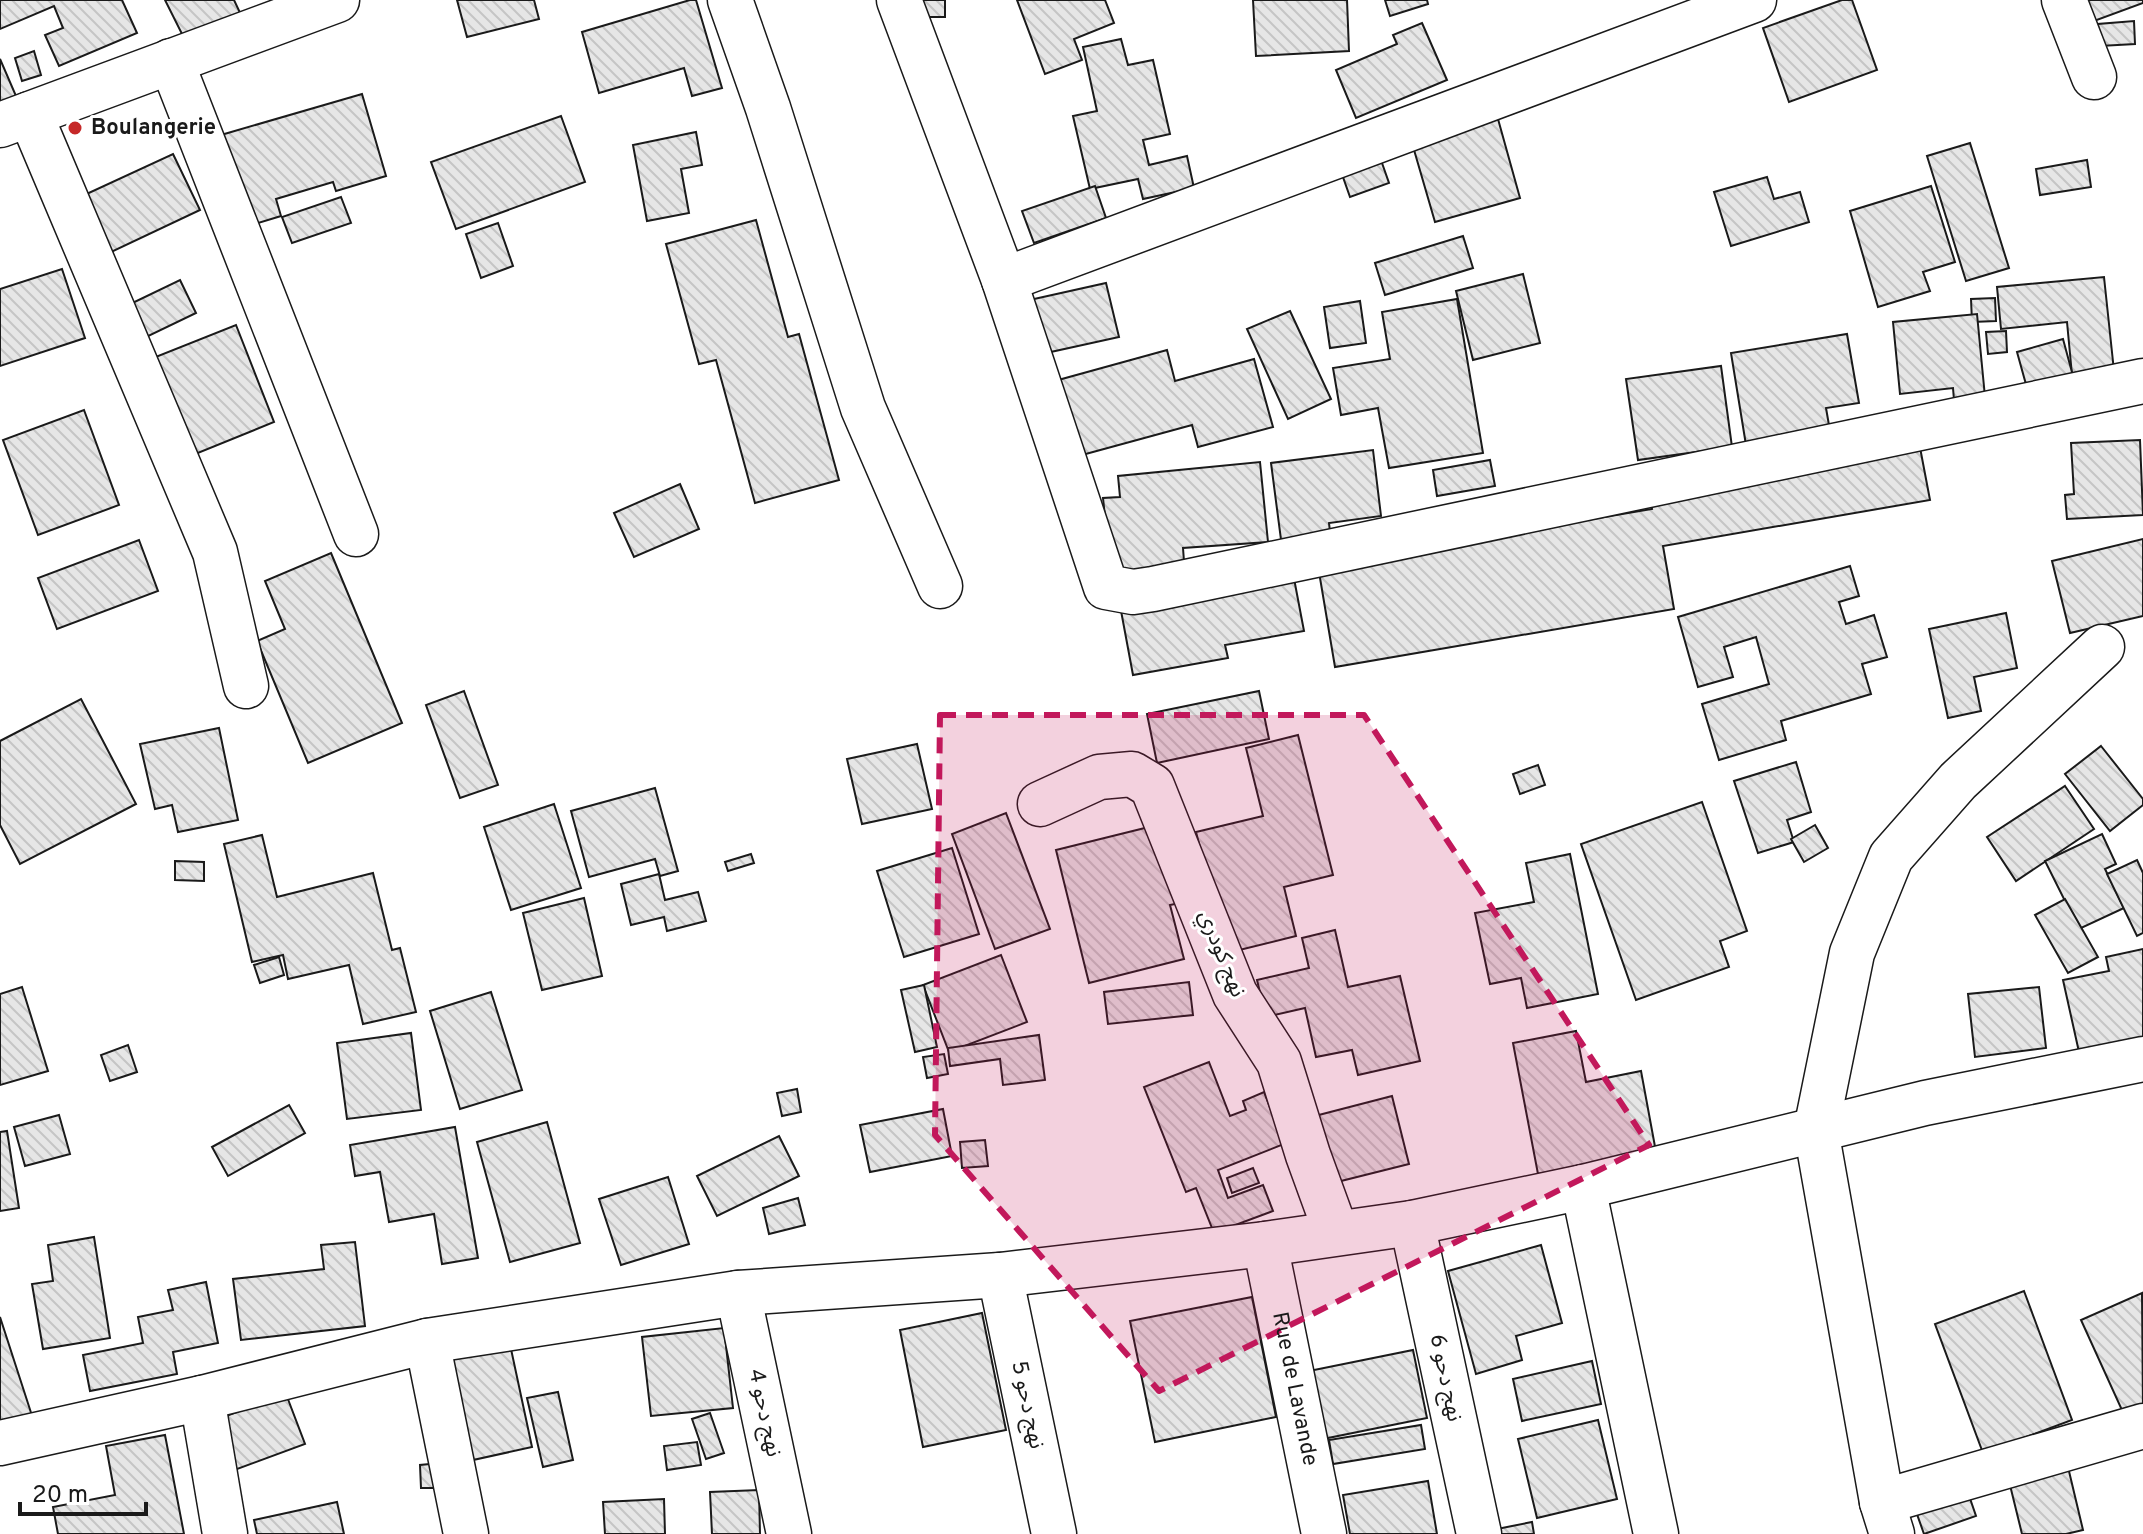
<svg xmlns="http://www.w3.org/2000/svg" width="2143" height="1534" font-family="Overpass,'Noto Sans Arabic',sans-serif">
	<defs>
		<pattern id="building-back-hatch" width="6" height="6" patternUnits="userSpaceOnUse" patternTransform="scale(2)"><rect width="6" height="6" fill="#e6e6e6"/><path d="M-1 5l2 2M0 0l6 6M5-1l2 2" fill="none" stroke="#c5c5c5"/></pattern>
	</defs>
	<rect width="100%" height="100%" fill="#fff"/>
	<!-- building -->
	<g fill="url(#building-back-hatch)" stroke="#1a1a1a" stroke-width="2">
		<path d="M 0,0 L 122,0 L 137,33 L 59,66 L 45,35 L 63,28 L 54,6 L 0,29 Z"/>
		<path d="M 165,0 L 234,0 L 242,17 L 187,44 Z"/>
		<path d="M 457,0 L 534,0 L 539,19 L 467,37 Z"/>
		<path d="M 690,0 L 696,0 L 722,88 L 692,96 L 684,68 L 599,93 L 582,32 Z"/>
		<rect x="913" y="0" width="32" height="17"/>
		<path d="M 1017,0 L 1105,0 L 1114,23 L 1074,39 L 1082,60 L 1045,74 Z"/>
		<path d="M 1253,0 L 1347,0 L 1349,51 L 1256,56 Z"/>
		<path d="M 1385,0 L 1427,0 L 1428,4 L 1390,16 Z"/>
		<path d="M 1842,0 L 1852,0 L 1877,70 L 1789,102 L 1763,28 Z"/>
		<path d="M 2065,0 L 2143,0 L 2143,3 L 2075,28 Z"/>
		<path d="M 2134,21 L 2135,44 L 2100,46 L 2098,24 Z"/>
		<path d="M 1422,23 L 1447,80 L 1356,118 L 1336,70 L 1397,44 L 1393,35 Z"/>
		<path d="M 1121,39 L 1128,65 L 1153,60 L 1170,134 L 1143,140 L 1149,165 L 1187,156 L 1194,188 L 1143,199 L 1138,179 L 1090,189 L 1073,116 L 1097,111 L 1083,47 Z"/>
		<path d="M 34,51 L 41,75 L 22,81 L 15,58 Z"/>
		<path d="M 0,59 L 16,96 L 0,103 Z"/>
		<path d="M 362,94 L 386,176 L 336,191 L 333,182 L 276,199 L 281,216 L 248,226 L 221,135 Z"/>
		<path d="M 561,116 L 585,182 L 456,229 L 431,162 Z"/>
		<path d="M 1498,119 L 1520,198 L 1435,222 L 1412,143 Z"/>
		<path d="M 696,132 L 702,165 L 681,169 L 689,213 L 647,221 L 633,145 Z"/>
		<path d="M 1970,143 L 2009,268 L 1966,281 L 1927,156 Z"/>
		<path d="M 1376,146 L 1389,183 L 1350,197 L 1337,160 Z"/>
		<path d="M 173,154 L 200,210 L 107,254 L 80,197 Z"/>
		<path d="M 2087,160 L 2091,187 L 2040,195 L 2036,169 Z"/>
		<path d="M 1767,177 L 1774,199 L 1800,192 L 1809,222 L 1731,246 L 1714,192 Z"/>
		<path d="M 1095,186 L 1106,218 L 1034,243 L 1022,211 Z"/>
		<path d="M 1931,186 L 1955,262 L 1923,272 L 1930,291 L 1878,307 L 1850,211 Z"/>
		<path d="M 341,197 L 351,223 L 292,243 L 282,217 Z"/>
		<path d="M 756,220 L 788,337 L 799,334 L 839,480 L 755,503 L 716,360 L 699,364 L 666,244 Z"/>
		<path d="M 498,223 L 513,266 L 481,278 L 466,234 Z"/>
		<path d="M 1463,236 L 1473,268 L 1385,295 L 1375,263 Z"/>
		<path d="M 62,269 L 85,338 L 0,366 L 0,289 Z"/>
		<path d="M 1523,274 L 1540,343 L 1473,360 L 1456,291 Z"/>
		<path d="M 2104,277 L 2114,371 L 2072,375 L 2067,322 L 2001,329 L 1997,287 Z"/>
		<path d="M 180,280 L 196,313 L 138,341 L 122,308 Z"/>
		<path d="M 1106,283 L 1119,337 L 1037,355 L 1025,301 Z"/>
		<path d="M 1995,298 L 1996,321 L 1972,322 L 1971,299 Z"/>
		<path d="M 1457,299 L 1483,453 L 1389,468 L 1378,408 L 1341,415 L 1333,368 L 1390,359 L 1382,312 Z"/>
		<path d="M 1360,301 L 1366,343 L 1330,348 L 1324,307 Z"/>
		<path d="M 1290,311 L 1331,399 L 1288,419 L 1247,329 Z"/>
		<path d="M 1977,314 L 1985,397 L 1954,400 L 1953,388 L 1900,394 L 1893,322 Z"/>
		<path d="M 236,325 L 274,422 L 188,457 L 148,360 Z"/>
		<path d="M 2006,331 L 2007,352 L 1988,354 L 1986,332 Z"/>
		<path d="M 1847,334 L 1859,403 L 1826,408 L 1830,431 L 1746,445 L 1731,353 Z"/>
		<path d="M 2063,339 L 2073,376 L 2027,388 L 2017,352 Z"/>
		<path d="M 1167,350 L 1175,381 L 1254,359 L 1273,427 L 1198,447 L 1192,425 L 1071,458 L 1051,382 Z"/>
		<path d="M 1721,366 L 1732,447 L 1638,460 L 1626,379 Z"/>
		<path d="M 84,410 L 119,505 L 38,535 L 3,440 Z"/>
		<path d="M 1918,437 L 1930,500 L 1663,546 L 1674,609 L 1335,667 L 1318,566 L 1652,509 L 1647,484 Z"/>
		<path d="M 2140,440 L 2143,515 L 2067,519 L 2065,495 L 2074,494 L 2071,443 Z"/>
		<path d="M 1373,450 L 1381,516 L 1329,523 L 1332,549 L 1283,555 L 1271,463 Z"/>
		<path d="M 1490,460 L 1495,486 L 1437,496 L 1433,470 Z"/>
		<path d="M 1260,462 L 1268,542 L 1183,548 L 1185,575 L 1112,582 L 1103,498 L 1120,497 L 1118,476 Z"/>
		<path d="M 680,484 L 699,529 L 634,557 L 614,513 Z"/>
		<path d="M 2143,539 L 2143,616 L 2070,633 L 2052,561 Z"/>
		<path d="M 139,540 L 158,591 L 57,629 L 38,578 Z"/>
		<path d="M 331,553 L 402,723 L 308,763 L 257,641 L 285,629 L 265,581 Z"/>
		<path d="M 1850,566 L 1859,596 L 1839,602 L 1846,624 L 1874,615 L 1887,657 L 1862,664 L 1871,694 L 1781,721 L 1786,740 L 1719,760 L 1702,704 L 1769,684 L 1756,637 L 1724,647 L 1733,677 L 1698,687 L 1678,617 Z"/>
		<path d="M 1292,568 L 1304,631 L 1225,645 L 1228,658 L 1133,675 L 1119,600 Z"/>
		<path d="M 2006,613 L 2017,668 L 1974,677 L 1981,711 L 1948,718 L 1929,629 Z"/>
		<path d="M 464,691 L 498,785 L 460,798 L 426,705 Z"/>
		<path d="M 1259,691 L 1269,739 L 1157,763 L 1147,714 Z"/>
		<path d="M 81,699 L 136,804 L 20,864 L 0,825 L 0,741 Z"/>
		<path d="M 219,728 L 238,820 L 178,832 L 172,805 L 155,809 L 140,744 Z"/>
		<path d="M 1298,735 L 1333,875 L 1284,887 L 1296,936 L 1227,953 L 1196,832 L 1263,816 L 1246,748 Z"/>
		<path d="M 917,744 L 932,809 L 862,824 L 847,759 Z"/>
		<path d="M 2101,746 L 2143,799 L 2143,805 L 2110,831 L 2065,774 Z"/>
		<path d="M 1796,762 L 1811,812 L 1787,820 L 1794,842 L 1758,853 L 1734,781 Z"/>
		<path d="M 1538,765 L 1545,785 L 1520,794 L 1513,774 Z"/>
		<path d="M 2065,786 L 2094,829 L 2016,881 L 1987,837 Z"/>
		<path d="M 655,788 L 678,871 L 660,876 L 655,859 L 589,877 L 571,811 Z"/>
		<path d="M 1702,802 L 1747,931 L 1720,941 L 1729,967 L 1636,1000 L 1581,844 Z"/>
		<path d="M 554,804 L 581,888 L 511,910 L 484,827 Z"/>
		<path d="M 1006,813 L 1050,929 L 995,949 L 952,834 Z"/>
		<path d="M 1161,824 L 1180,903 L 1170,905 L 1184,959 L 1089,983 L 1056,850 Z"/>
		<path d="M 1815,825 L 1828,848 L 1804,862 L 1791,839 Z"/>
		<path d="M 2102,834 L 2116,864 L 2105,869 L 2124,908 L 2079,929 L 2045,861 Z"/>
		<path d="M 262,835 L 277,897 L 373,873 L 392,950 L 400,948 L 416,1012 L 363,1024 L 349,965 L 288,979 L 283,955 L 252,962 L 224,844 Z"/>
		<path d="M 952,848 L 979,934 L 904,957 L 877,871 Z"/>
		<path d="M 751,854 L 754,863 L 728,871 L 725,862 Z"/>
		<path d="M 1570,854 L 1598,994 L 1527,1008 L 1521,978 L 1490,984 L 1475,913 L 1534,902 L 1526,863 Z"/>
		<path d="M 2137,860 L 2143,873 L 2143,933 L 2137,936 L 2107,874 Z"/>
		<path d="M 175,861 L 204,862 L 204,881 L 175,880 Z"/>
		<path d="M 659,874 L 665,900 L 698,892 L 706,921 L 667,931 L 664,917 L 631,925 L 621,884 Z"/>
		<path d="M 584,898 L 602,976 L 542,990 L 523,913 Z"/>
		<path d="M 2065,899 L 2098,957 L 2068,973 L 2035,915 Z"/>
		<path d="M 1335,930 L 1348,987 L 1400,976 L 1420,1061 L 1358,1075 L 1352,1050 L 1316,1057 L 1305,1008 L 1266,1017 L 1257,980 L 1309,968 L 1302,938 Z"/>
		<path d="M 2143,949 L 2143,1038 L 2079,1052 L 2063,980 L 2109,971 L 2106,957 Z"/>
		<path d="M 1001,955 L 1027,1022 L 949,1052 L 923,985 Z"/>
		<path d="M 279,957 L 284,975 L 260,983 L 254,965 Z"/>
		<path d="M 1189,982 L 1193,1015 L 1108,1024 L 1104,992 Z"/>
		<path d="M 924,985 L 937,1047 L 915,1052 L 901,990 Z"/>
		<path d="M 22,987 L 48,1071 L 0,1085 L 0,994 Z"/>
		<path d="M 2039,987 L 2046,1048 L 1975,1057 L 1968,994 Z"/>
		<path d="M 491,992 L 522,1090 L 460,1109 L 430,1011 Z"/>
		<path d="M 1576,1031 L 1586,1082 L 1641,1071 L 1656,1152 L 1538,1174 L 1513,1043 Z"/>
		<path d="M 411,1033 L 421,1110 L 347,1119 L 337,1043 Z"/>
		<path d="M 1039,1035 L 1045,1080 L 1003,1085 L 1000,1059 L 950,1066 L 948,1048 Z"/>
		<path d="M 128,1045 L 137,1072 L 110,1081 L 101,1055 Z"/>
		<path d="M 944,1054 L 948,1074 L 927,1078 L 923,1057 Z"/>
		<path d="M 1209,1062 L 1230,1116 L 1246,1110 L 1243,1101 L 1264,1092 L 1284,1144 L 1218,1170 L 1228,1198 L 1263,1185 L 1273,1211 L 1214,1233 L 1196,1188 L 1186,1192 L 1144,1087 Z"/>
		<path d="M 797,1089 L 801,1112 L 782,1116 L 777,1093 Z"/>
		<path d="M 1392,1096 L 1409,1164 L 1329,1184 L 1311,1117 Z"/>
		<path d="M 289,1105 L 305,1133 L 228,1176 L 212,1147 Z"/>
		<path d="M 943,1109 L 952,1156 L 870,1172 L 860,1125 Z"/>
		<path d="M 59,1115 L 70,1154 L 25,1166 L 14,1127 Z"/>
		<path d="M 547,1122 L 580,1243 L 510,1262 L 477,1142 Z"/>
		<path d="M 455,1127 L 478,1258 L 442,1264 L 434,1214 L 389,1222 L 380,1172 L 355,1176 L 350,1145 Z"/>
		<path d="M 7,1131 L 19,1208 L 0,1211 L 0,1132 Z"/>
		<path d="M 779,1136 L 799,1176 L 717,1216 L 697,1176 Z"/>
		<path d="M 985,1140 L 988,1166 L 962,1168 L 960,1142 Z"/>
		<path d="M 1253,1168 L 1259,1183 L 1232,1193 L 1227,1178 Z"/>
		<path d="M 668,1177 L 689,1244 L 621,1265 L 599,1199 Z"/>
		<path d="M 798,1198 L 805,1225 L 769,1234 L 763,1208 Z"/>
		<path d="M 94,1237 L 110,1338 L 43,1349 L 32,1284 L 53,1281 L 48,1245 Z"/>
		<path d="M 355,1242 L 365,1326 L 241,1340 L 233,1279 L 324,1269 L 321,1245 Z"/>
		<path d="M 1541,1245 L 1562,1323 L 1516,1336 L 1522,1360 L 1476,1374 L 1448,1271 Z"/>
		<path d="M 206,1282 L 218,1343 L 173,1352 L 177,1374 L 90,1391 L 83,1355 L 143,1343 L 138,1317 L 173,1310 L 168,1290 Z"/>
		<path d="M 2024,1291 L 2072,1420 L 1983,1453 L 1935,1324 Z"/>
		<path d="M 2142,1293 L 2143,1411 L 2126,1419 L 2081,1320 Z"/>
		<path d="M 1252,1297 L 1276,1417 L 1155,1442 L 1130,1321 Z"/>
		<path d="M 982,1313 L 1006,1430 L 923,1447 L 900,1330 Z"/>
		<path d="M 0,1317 L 36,1428 L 0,1440 Z"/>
		<path d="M 724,1328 L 733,1408 L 651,1416 L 642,1337 Z"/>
		<path d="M 508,1335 L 532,1447 L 464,1462 L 440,1349 Z"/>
		<path d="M 1413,1350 L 1427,1418 L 1323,1439 L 1309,1371 Z"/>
		<path d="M 1592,1361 L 1601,1404 L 1522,1421 L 1513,1379 Z"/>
		<path d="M 558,1392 L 573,1460 L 543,1467 L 527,1398 Z"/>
		<path d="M 286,1394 L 305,1444 L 229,1472 L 210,1422 Z"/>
		<path d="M 710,1413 L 724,1453 L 706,1459 L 692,1419 Z"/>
		<path d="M 1598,1420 L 1617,1499 L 1537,1518 L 1518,1439 Z"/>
		<path d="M 1421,1425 L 1425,1449 L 1333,1464 L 1329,1440 Z"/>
		<path d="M 165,1435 L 184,1534 L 58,1534 L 53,1507 L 115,1495 L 106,1446 Z"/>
		<path d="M 697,1442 L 701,1465 L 667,1470 L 664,1446 Z"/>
		<path d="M 440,1463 L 441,1488 L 421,1488 L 420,1465 Z"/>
		<path d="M 2068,1467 L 2083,1530 L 2066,1534 L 2022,1534 L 2009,1481 Z"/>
		<path d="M 1428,1481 L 1437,1534 L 1350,1534 L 1343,1495 Z"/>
		<path d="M 1964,1481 L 1976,1516 L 1924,1534 L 1912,1500 Z"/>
		<path d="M 759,1490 L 760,1534 L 712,1534 L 710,1492 Z"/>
		<path d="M 664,1499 L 665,1534 L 605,1534 L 603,1502 Z"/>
		<path d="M 337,1502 L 344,1534 L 257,1534 L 254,1520 Z"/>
		<path d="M 1532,1522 L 1534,1534 L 1498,1534 L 1497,1529 Z"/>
	</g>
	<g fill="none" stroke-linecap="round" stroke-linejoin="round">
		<defs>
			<g id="minor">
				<path d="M 730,0 L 768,108 L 863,408 L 940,586"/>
				<path d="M 899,0 L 1004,280 L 1106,587 L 1133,592 L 1153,589 L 2143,381"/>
				<path d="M 2064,0 L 2094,77"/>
				<path d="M 171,61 L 356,534"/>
				<path d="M 30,114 L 215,552 L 246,686"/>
				<path d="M 0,125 L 337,0"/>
				<path d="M 1004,280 L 1754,0"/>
				<path d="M 1040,804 L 1099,777 L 1132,774 L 1152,786 L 1235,994 L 1279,1062 L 1308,1155 L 1336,1232"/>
				<path d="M 1583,1187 L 1656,1534"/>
				<path d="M 1412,1223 L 1479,1534"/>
				<path id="s1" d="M 1265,1244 L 1324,1534"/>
				<path d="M 1000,1275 L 1054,1534"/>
				<path d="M 738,1293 L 789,1534"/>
				<path d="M 427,1341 L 466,1534"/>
				<path d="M 202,1398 L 225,1534"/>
				<path d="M 0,1443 L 202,1398 L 427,1341 L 738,1293 L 1000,1275 L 1265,1244 L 1412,1223 L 1583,1187 L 1925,1103 L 2143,1059"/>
				<path d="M 1882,1502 L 2143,1426"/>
				<path d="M 1892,1534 L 1882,1502 L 1816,1130 L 1852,953 L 1891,857 L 1958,781 L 2102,647"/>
			</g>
		</defs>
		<!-- minor casing -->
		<use href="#minor" stroke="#1a1a1a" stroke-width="47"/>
		<!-- minor -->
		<use href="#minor" stroke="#fff" stroke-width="44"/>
	</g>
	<!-- marked area -->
	<path fill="#c2185b" fill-opacity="0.2" stroke="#c2185b" stroke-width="6" stroke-dasharray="16 10" stroke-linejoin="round" d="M 940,715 L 1364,715 L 1649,1145 L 1159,1391 L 935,1135 Z"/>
	<!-- markers -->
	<circle fill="#c62828" stroke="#fff" stroke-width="3" cx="75" cy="128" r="8"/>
	<g text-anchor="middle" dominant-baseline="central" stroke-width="6" stroke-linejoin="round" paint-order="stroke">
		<!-- poi labels -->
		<g font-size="22" font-weight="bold" fill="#1a1a1a" stroke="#fff" text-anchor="start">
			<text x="91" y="128">Boulangerie</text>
		</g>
		<!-- street labels -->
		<g font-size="22" fill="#1a1a1a" stroke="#fff">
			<text transform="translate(1221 954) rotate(68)">نهج كودري</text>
			<text transform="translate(1445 1378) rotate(78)">نهج دحو 6</text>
			<text stroke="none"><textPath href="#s1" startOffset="148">Rue de Lavande</textPath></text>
			<text transform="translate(1027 1405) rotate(78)">نهج دحو 5</text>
			<text transform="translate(764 1413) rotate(78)">نهج دحو 4</text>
		</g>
	</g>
	<!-- scale -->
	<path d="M20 1502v12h126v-12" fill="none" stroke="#1a1a1a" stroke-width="4"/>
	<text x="32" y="1502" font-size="24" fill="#1a1a1a" stroke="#ffffff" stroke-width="6" paint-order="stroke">20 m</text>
</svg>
